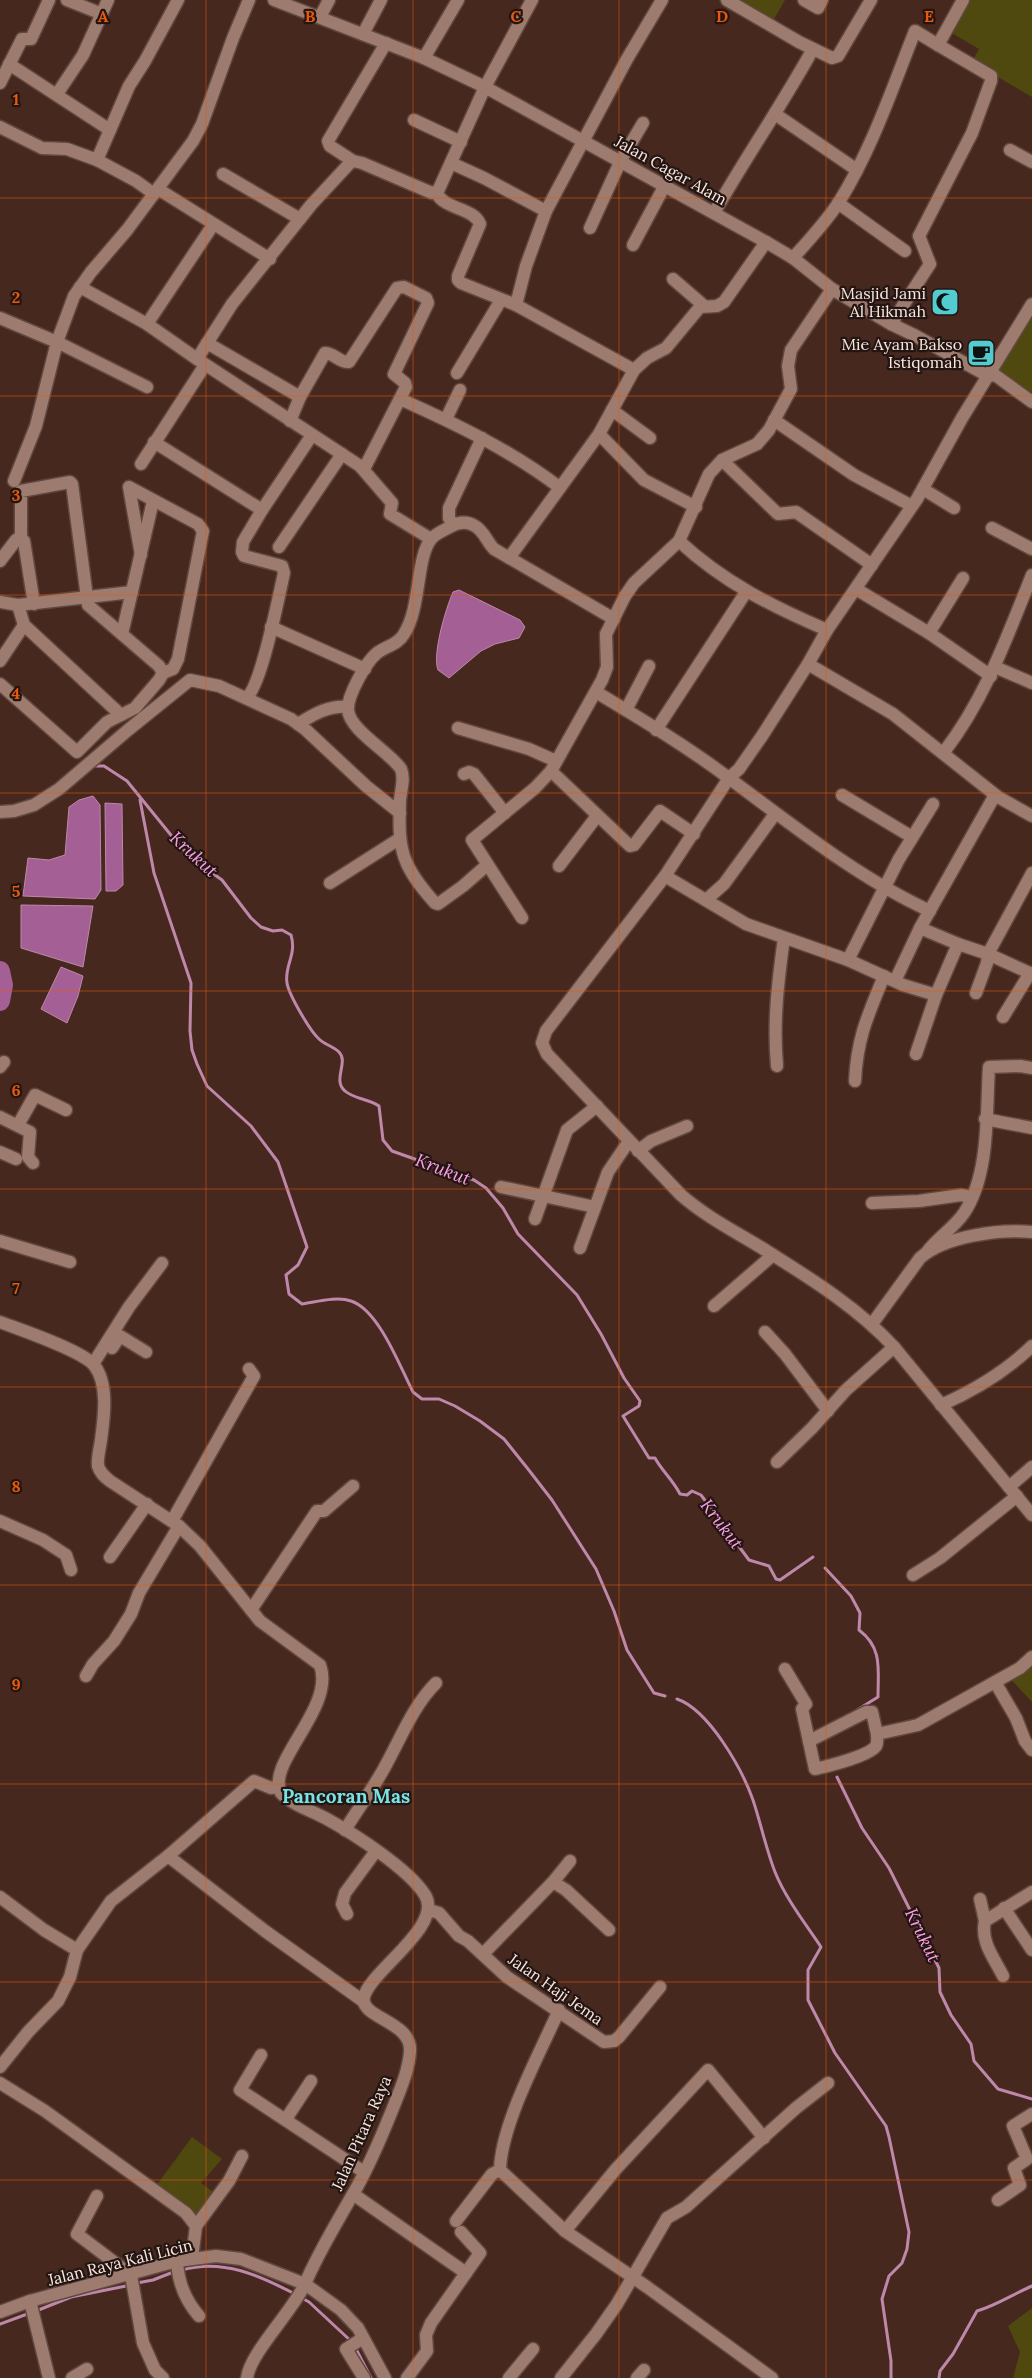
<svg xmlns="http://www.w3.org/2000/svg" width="1032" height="2378" font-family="Lora,serif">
	<rect width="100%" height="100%" fill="#46281f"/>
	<!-- green -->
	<g fill="#4f4910">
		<path d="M 738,0 L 785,0 L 773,21 Z"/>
		<path d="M 968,0 L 1032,0 L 1032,97 L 972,62 L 979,49 L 950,32 Z"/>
		<path d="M 1032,313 L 1032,398 L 996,372 Z"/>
		<path d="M 1032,1651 L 1032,1702 L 1008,1676 Z"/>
		<path d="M 192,2137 L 222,2159 L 201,2183 L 213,2192 L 196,2215 L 156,2186 Z"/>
		<path d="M 1032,2308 L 1032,2378 L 1013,2378 L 1020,2352 L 1008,2326 Z"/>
	</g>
	<!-- water -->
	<g fill="#a45f94" stroke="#be88aa">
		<path d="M 459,590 L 520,620 L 525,627 L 519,638 L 495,644 L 481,651 L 449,678 L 438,670 C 432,654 446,608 453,592 Z"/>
		<path d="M 93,796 L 100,805 L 101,890 L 95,899 L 23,896 L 28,858 L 49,860 L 65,855 L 69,807 L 79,800 Z"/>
		<path d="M 105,803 L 122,804 L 123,885 L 116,891 L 106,891 Z"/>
		<path d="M 21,905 L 93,906 L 83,967 L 21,948 Z"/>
		<path d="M 61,967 L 83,976 L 78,996 L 67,1023 L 41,1009 Z"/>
	</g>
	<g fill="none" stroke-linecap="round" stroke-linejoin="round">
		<!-- stream -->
		<g stroke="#be88aa" stroke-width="3">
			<path d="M 91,766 L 104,766 L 127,781 L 179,845 L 194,860 L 222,880 L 251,918 L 261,927 L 273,931 L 282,930 L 291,935 C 297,955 284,966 287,983 C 289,995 310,1031 319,1039 C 325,1045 333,1046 339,1052 C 349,1062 332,1080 345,1091 C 354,1099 369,1099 379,1106 L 383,1140 L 392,1151 L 474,1180 L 486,1188 L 503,1208 L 518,1234 L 577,1295 L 601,1334 L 624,1378 L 640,1401 L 639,1406 L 623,1416 L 649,1458 L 655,1458 C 662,1471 673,1480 680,1494 L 687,1495 L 692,1491 L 701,1495 L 749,1560 L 769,1566 L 776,1579 L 780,1580 L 813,1557"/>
			<path d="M 140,800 L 154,873 L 191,983 L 190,1031 L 192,1050 L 197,1064 L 207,1086 L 251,1126 L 278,1162 L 307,1247 L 298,1265 L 286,1275 L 289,1294 L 302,1304 C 316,1302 337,1296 351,1301 C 379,1310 400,1367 413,1392 L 422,1399 L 439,1399 L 455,1406 L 480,1421 L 504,1439 L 528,1469 L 552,1500 L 596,1569 L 614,1611 L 627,1650 L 654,1693 L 665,1696"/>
			<path d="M 825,1568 L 851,1596 L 860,1613 L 859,1630 C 883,1648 878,1670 878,1697 L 857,1710"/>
			<path d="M 677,1699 C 709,1710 742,1769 753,1800 C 761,1824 766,1849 775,1872 C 786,1899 805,1923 821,1947 L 808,1970 L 808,2000 L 835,2053 L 886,2126 L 889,2137 L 909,2232 L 907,2249 L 902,2263 L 889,2276 L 882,2299 L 891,2361 L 891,2378"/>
			<path d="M 837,1777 L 862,1828 L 889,1868 L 939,1968 L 940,1992 L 951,2015 L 971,2044 L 974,2061 L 998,2089 L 1032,2099"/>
			<path d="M 182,2270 C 223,2258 260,2276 295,2294"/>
			<path d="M 137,2283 L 153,2280 L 176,2271"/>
			<path d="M 300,2297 L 309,2302 L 352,2342"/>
			<path d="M 36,2311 L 71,2297 L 131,2285"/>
			<path d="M 0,2324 L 30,2313"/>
			<path d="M 355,2347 L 371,2378"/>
			<path d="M 939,2378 L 940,2371 L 953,2354 L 977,2311 C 997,2305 1013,2294 1032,2286"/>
		</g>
		<!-- river -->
		<path stroke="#a45f94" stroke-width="20" d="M 0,971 L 3,985 L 0,1001"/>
		<defs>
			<g id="street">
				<path d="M 67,0 L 102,14"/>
				<path d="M 727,0 L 799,42 L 832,58 L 838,56 L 871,0"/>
				<path d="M 804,0 L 818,8 L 822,0"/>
				<path d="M 320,17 L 329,0"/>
				<path d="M 363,34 L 381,0"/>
				<path d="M 424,58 L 458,0"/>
				<path d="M 9,64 L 110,130"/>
				<path d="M 0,83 L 22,39 L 31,39 L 49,0"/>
				<path d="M 57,94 L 83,55 L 108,0"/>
				<path d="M 775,114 L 857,170"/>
				<path d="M 414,120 L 461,142"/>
				<path d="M 0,127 L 42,148 L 67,149 L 97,160 L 136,181 L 154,194"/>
				<path d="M 1010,150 L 1032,162"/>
				<path d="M 97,160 L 129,86 L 145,61 L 178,0"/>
				<path d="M 353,161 L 330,146 L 328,141 L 386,43"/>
				<path d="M 451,163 L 484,178 L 546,211"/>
				<path d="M 223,174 L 300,219"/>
				<path d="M 158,189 L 270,259"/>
				<path d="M 436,192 C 444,210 473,207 480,224 L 458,276 L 458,280 L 461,283 L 516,305 L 634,370"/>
				<path d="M 838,203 L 905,251"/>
				<path d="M 714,213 C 746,157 782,105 813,49"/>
				<path d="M 590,228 L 621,160 L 643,123"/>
				<path d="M 633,245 L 665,185"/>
				<path d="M 793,258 C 809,240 826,222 839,202 C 872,149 892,89 915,31 L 938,45 L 963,0"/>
				<path d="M 673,279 L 703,305"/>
				<path d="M 80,287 L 147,324 L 197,359"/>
				<path d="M 1032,304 L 962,418 L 917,499 L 827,630 L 808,664 L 762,736 L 739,769 L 729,778 L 665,876 L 546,1031 L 542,1043 L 547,1054 L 681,1195 C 705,1216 734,1231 762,1248 C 808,1277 856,1306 894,1347 L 1032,1515"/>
				<path d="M 516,305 L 526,266 L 546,211 L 627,59 L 662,0"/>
				<path d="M 0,318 L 57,342 L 147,387"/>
				<path d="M 147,324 L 213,225"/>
				<path d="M 891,324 L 930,264 L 919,236 L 972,133 L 991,81 L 991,76 L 938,45"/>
				<path d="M 207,343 L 300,397"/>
				<path d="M 457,373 L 501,300"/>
				<path d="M 400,399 C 456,424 510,450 559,487"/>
				<path d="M 612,410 L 650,438"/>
				<path d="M 446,419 L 460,390"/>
				<path d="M 774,420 L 854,475 L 912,506"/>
				<path d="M 290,421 L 300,397 L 325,353 C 334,353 340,363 349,362 L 397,288 L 404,287 L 426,298 L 428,303 L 394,374 L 405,383 L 406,387 L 366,465 L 360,466"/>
				<path d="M 599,434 L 644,480 L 696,507"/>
				<path d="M 154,442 L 262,510"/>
				<path d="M 722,460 L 757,444 L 769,430 L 791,389 L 788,366 L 791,350 L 832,289"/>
				<path d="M 141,464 L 205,365"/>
				<path d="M 14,481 L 36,426 L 57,342 L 74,296 L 91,272 L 127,230 L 193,141 L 202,124 L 233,38 L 249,0"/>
				<path d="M 923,489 L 954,508"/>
				<path d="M 453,525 L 449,518 L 449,508 L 482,438"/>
				<path d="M 992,528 L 1032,549"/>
				<path d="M 431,539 L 390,514 L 392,503 L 360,466 L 197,359 L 232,304 L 311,205 L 349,164 L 353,161 L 362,163 L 432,193 L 438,191 L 485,87 L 532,0"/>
				<path d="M 279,547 L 342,454"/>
				<path d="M 141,555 L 129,487 L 198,524 L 203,531 L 178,659 L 173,669 L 163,673"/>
				<path d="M 509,558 L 599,434 L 634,370 L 647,358 L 666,348 L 700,307 L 717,306 L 724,302 L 766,242"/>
				<path d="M 0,561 L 16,540 L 19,538 L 24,541 L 34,604"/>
				<path d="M 856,589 L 929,633 L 991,676"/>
				<path d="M 0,602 L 18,605 L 132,592"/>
				<path d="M 18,605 L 24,625 L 121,715"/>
				<path d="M 271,627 L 365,669"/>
				<path d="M 827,630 C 773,607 723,582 679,541 L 709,474 L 722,460 L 778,514 L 796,512 L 872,565"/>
				<path d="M 929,633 L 963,578"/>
				<path d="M 122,634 L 153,501"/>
				<path d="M 0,661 L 24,625"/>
				<path d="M 808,664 L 893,714 L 998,797 L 1032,816"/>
				<path d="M 995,667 L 1032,683"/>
				<path d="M 0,684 L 77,752 L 107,722 L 135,708 L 159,680 L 163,673 L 159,666 L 88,605 L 72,484 L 70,482 L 21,491 L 21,539"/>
				<path d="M 596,692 C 641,719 688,747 730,779 C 794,826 858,878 930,911"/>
				<path d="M 246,698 C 261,688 279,595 284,573 L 282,566 L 244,556 L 242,552 L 243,542 L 262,510 L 312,435"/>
				<path d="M 626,710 L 649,666"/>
				<path d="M 298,724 C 314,714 329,705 348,707"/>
				<path d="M 458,728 L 529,749 L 556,761"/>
				<path d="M 656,730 L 746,592"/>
				<path d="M 944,752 C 985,699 1007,637 1032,575"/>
				<path d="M 551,771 L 630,846 L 634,845 L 660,811 L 694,834"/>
				<path d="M 464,774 L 469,772 L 474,774 L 505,813"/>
				<path d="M 842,795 L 912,837"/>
				<path d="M 0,812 L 14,811 L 34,805 L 59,789 L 128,730 L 190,680 L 219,686 L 291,719 L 306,730 L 366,786 L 400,813"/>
				<path d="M 487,865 L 463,886 L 438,904 L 435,903 C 401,865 398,850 400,800 C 401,789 405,779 401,769 C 390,752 350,731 348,710 C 347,696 366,662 377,653 C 386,646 398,645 404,634 C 421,608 416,558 431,539 C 435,534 444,530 450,527 C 458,522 467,521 475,526 C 484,531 487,542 494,549 L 614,619"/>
				<path d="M 559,866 L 597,816"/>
				<path d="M 1032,873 L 988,954 L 1032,974"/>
				<path d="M 665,876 L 746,924 L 848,960 L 903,985 L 936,995"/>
				<path d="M 330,883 L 399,839"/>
				<path d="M 706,900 L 724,884 L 775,814"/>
				<path d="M 522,918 L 472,840 L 535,788 L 551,771 L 602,680 L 607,667 L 606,634 L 625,596 L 634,583 L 679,541"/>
				<path d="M 920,928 L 958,944"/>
				<path d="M 848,960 L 899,859 L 933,804"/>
				<path d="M 895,981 L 920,928 L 995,795"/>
				<path d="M 1003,1017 L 1030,973"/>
				<path d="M 916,1054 L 936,995 L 958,944 L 988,954 L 987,963 L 976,993"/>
				<path d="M 777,1066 C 773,1022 778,981 784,938"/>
				<path d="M 0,1067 L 4,1062"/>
				<path d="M 855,1081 C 857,1038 868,1015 884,976"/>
				<path d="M 0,1117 L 30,1132 L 28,1157 L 33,1163"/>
				<path d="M 985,1119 L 1032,1128"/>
				<path d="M 18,1125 L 35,1095 L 66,1110"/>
				<path d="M 638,1151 L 651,1141 L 687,1126"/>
				<path d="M 0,1152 L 16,1159"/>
				<path d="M 501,1187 L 595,1207"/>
				<path d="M 872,1203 L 919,1201 L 961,1195 L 971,1197"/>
				<path d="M 535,1219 L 567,1130 L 597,1106"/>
				<path d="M 0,1241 L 70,1262"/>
				<path d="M 580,1248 L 608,1172 L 629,1141"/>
				<path d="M 927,1252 C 937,1238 954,1228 964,1213 C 990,1174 986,1113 989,1067 L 1020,1066 L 1032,1068"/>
				<path d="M 714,1306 L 773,1255"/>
				<path d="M 872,1324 L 920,1258 C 945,1236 999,1229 1032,1232"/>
				<path d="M 765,1332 L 785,1354 L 828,1411"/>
				<path d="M 112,1348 L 120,1336 L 146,1352"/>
				<path d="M 93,1364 L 129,1307 L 162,1263"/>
				<path d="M 941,1405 C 975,1390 1005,1372 1032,1346"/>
				<path d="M 777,1462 L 812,1428 L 846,1390 L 894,1347"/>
				<path d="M 1009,1487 L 1032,1467"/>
				<path d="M 0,1521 L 43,1540 L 66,1555 L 71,1570"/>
				<path d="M 172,1521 L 254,1376 L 249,1369"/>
				<path d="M 110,1557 L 147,1504"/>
				<path d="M 913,1575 L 940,1558 L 1017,1496"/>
				<path d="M 251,1610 L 317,1511 L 324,1511 L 353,1486"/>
				<path d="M 785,1669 L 806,1704 L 802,1709 L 815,1769 C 828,1766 869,1756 876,1746 C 878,1742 877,1738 877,1734"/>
				<path d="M 86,1676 L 93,1664 L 114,1641 L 131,1614 L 139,1593 L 179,1526"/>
				<path d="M 995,1682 L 1016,1718 L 1025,1741 L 1032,1750"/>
				<path d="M 809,1741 L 866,1712 L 872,1712 L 877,1734 L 918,1725 L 1020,1668 L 1032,1657"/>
				<path d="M 345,1830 C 359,1807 376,1785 388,1761 C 402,1735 414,1705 436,1683"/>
				<path d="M 168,1856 L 265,1931 L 363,2001"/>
				<path d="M 553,1882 L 566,1890 L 609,1930"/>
				<path d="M 0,1897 L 44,1930 L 77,1950"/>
				<path d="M 980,1899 L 985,1921"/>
				<path d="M 1004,1908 L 1032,1950"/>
				<path d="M 429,1910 L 439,1913 L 459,1936 L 468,1941 L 507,1977 L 604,2042 L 614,2041 L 619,2037 L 660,1987"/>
				<path d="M 347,1914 L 342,1904 L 345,1893 L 376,1851"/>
				<path d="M 483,1954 L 553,1882 L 570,1861"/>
				<path d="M 1003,1976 C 994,1958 980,1941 985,1921 L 1032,1892"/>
				<path d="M 559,2010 C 540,2053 501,2124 500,2170 L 565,2231 L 647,2287 L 772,2378"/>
				<path d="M 261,2055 L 240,2090 L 364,2172"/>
				<path d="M 0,2067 L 28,2032 L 58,2001 L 70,1977 L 77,1950 L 111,1901 L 168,1856 L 254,1781 L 271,1788 L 279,1787"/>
				<path d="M 0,2083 L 45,2111 L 186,2213 L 196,2226 L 192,2258"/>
				<path d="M 286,2119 L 311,2081"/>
				<path d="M 353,2194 L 466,2273"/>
				<path d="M 97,2196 L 77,2234 L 131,2275 L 143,2343 L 155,2370 L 163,2378"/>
				<path d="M 998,2200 L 1020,2185 L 1014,2168 L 1027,2159 L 1013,2126 L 1032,2114"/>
				<path d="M 456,2221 L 492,2174 L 500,2170"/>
				<path d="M 196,2226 L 229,2181 L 242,2156"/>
				<path d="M 565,2231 L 616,2169 L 708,2070 L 764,2138"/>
				<path d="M 177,2261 C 178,2282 185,2300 199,2316"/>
				<path d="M 30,2301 L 49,2378"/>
				<path d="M 363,2338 L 346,2349 L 364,2378"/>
				<path d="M 72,2378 L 87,2369"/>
				<path d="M 247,2378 C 250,2353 292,2312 305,2284"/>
				<path d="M 407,2378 L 427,2351 L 426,2335 L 431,2323 L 480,2253 L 461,2232"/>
				<path d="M 509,2378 L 533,2349"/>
				<path d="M 561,2378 L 596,2334 L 617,2304 L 667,2218 L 686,2207 L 796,2108 L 828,2083"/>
				<path d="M 637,2378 L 644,2370"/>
			</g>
			<g id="secondary">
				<path d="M 274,0 L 424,58 L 485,87 L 766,242 L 793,258 L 832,289 L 891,324 L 916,336 L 988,376 L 995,375 L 1032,402"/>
				<path d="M 0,1322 C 21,1330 81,1350 94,1365 C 109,1384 104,1418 101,1440 C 100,1448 97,1458 98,1466 C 100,1473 105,1477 110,1481 L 179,1526 L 200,1546 L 260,1621 L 320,1665 C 336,1708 265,1763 281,1793 C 292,1805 313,1811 327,1819 C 354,1834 409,1869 425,1895 C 444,1926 370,1971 364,1997 C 359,2018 412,2021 410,2051 C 409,2070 400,2090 393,2108 C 381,2138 369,2167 353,2194 C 336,2224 318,2253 305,2284"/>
				<path d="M 0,2312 L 30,2301 L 177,2261 L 216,2256 L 241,2259 L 305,2284 L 341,2310 L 358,2328 L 385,2378"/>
			</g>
		</defs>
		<!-- street casing -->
		<use href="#street" stroke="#61483f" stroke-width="15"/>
		<!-- secondary casing -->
		<use href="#secondary" stroke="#61483f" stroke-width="15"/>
		<!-- street -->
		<use href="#street" stroke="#9e7b6f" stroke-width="12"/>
		<!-- secondary -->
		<use href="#secondary" stroke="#9e7b6f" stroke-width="12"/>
	</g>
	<!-- grid -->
	<path fill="none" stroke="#e8590c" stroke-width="1" stroke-opacity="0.55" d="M 206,0 L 206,2378M 413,0 L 413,2378M 619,0 L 619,2378M 826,0 L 826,2378M 0,198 L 1032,198M 0,396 L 1032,396M 0,595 L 1032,595M 0,793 L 1032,793M 0,991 L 1032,991M 0,1189 L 1032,1189M 0,1387 L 1032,1387M 0,1585 L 1032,1585M 0,1784 L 1032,1784M 0,1982 L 1032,1982M 0,2180 L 1032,2180"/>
	<!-- icons -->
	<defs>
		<symbol id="mosque-square" viewBox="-11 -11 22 22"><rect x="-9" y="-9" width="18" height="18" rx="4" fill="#52ccd0" stroke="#231511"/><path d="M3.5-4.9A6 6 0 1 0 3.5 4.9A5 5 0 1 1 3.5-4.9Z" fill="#111"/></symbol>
		<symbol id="cafe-square" viewBox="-11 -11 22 22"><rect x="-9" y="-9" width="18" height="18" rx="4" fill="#52ccd0" stroke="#231511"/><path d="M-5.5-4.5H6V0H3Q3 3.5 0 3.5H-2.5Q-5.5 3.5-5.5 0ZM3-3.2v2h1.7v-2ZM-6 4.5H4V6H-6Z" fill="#111"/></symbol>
	</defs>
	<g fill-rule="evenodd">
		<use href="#mosque-square" x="929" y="286" width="32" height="32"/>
		<use href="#cafe-square" x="965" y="337" width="32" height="32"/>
	</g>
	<g text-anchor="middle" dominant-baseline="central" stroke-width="4.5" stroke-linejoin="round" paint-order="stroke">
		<!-- street labels -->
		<g font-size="16" fill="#fae6df" stroke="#231511">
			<text transform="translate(671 170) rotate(29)">Jalan Cagar Alam</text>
			<text transform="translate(556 1989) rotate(35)">Jalan Haji Jema</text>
			<text transform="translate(361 2133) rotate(-66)">Jalan Pitara Raya</text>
			<text transform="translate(120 2262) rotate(-14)">Jalan Raya Kali Licin</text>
		</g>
		<!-- poi labels -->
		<g font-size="16" fill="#fae6df" stroke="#231511" text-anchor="end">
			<text x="926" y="293">Masjid Jami<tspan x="926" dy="18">Al Hikmah</tspan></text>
			<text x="962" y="344">Mie Ayam Bakso<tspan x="962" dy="18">Istiqomah</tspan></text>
		</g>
		<!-- water labels -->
		<g font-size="18" font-style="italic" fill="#fb9de5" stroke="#231511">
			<text transform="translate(194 854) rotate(43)">Krukut</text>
			<text transform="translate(443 1169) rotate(21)">Krukut</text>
			<text transform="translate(722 1524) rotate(53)">Krukut</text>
			<text transform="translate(923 1935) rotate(64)">Krukut</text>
		</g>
		<!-- quarter labels -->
		<g font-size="19" font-weight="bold" fill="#77e3e6" stroke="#231511">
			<text x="346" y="1796">Pancoran Mas</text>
		</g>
	</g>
	<g font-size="16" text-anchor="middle" font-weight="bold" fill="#e8590c" stroke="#231511" stroke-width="4.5" stroke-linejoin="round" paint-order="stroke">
		<text x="103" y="22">A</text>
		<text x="310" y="22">B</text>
		<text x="516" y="22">C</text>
		<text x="722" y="22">D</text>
		<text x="929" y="22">E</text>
		<text x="16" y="105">1</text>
		<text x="16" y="303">2</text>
		<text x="16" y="501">3</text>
		<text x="16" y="699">4</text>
		<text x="16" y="897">5</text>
		<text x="16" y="1096">6</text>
		<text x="16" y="1294">7</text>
		<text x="16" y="1492">8</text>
		<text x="16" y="1690">9</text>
	</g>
</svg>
